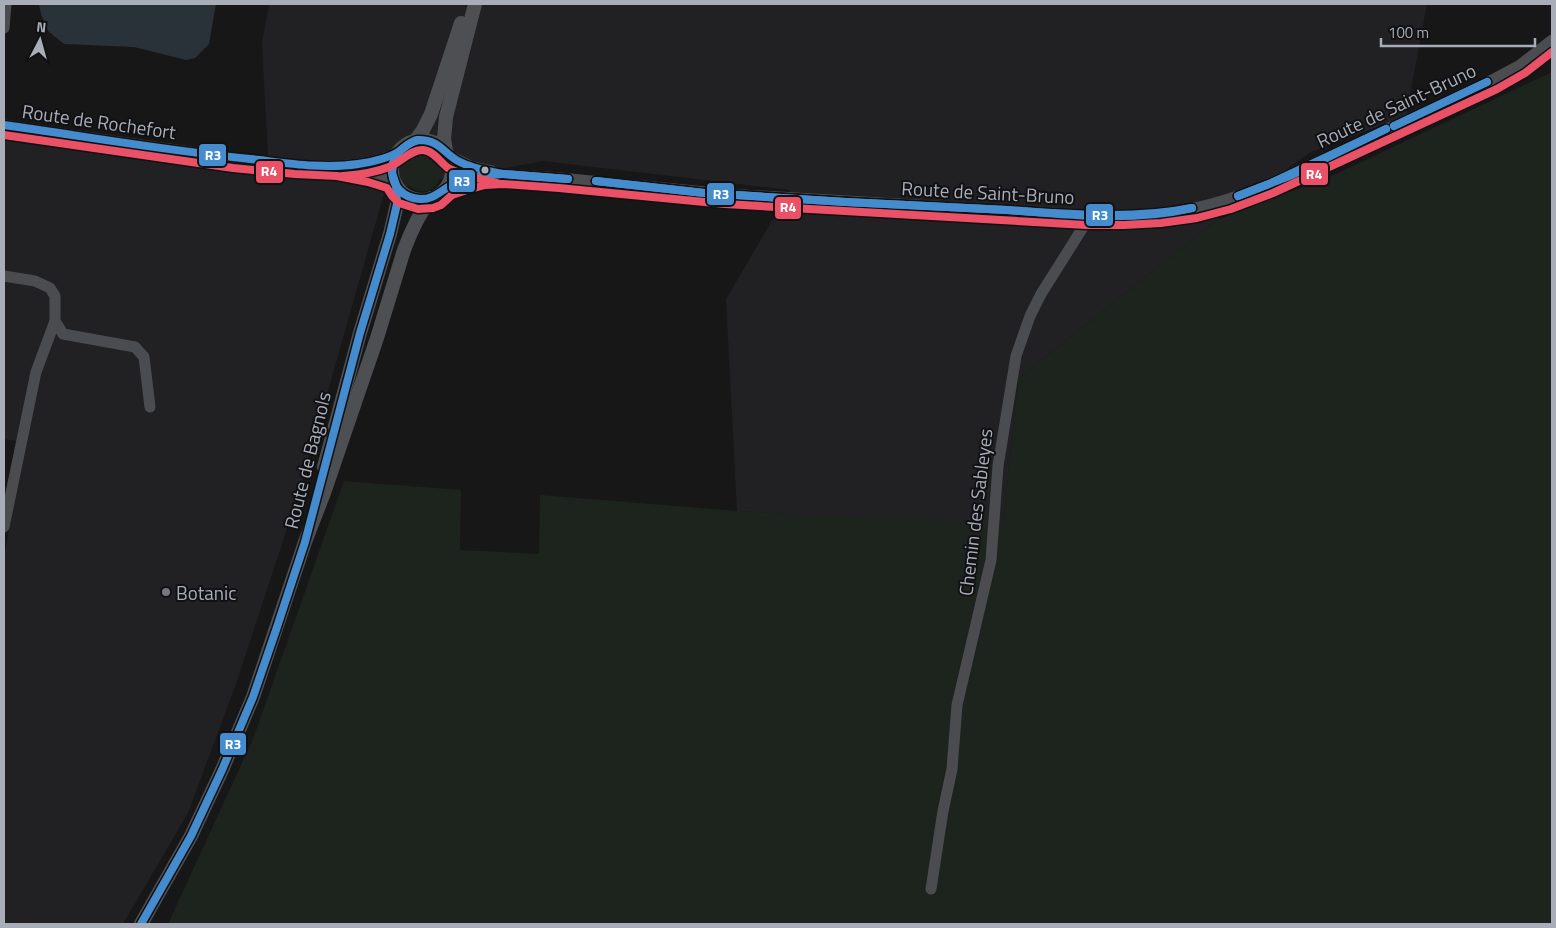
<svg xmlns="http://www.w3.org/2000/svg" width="1556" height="928" font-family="'Titillium Web',sans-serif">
	<rect width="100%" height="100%" fill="#171717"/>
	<!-- built -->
	<path fill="#212123" d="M 269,4 L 1427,4 L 1406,116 L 1309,153 L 1217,220 L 1018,379 L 1003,526 L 737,511 L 726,299 L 790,190 L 543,161 L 385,190 L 305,472 L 283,541 L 236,684 L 188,813 L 123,924 L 4,924 L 4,557 L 25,442 L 4,439 L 4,129 L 269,173 L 262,44 Z"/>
	<!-- green -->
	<g fill="#1d241e">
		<path d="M 1552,72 L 1552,924 L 168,924 L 253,739 L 344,481 L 461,490 L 460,550 L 539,554 L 540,495 L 737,511 L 1003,525 L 1018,379 L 1217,220 L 1334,175 Z"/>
		<path d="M 422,149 C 435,152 440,158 443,170 L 439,171 L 437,178 L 439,181 C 417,214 376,158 422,149 Z"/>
	</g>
	<!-- water -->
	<path fill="#2a3239" d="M 39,4 L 216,4 L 209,44 L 195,58 L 186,60 L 134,47 L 64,44 L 48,31 L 41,14 Z"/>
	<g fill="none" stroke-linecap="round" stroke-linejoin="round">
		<!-- minor -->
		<g stroke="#4b4c50" stroke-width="11">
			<path d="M 4,28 L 6,4"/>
			<path d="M 4,125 C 64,134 124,143 184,151 C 243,159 346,180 398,152"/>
			<path d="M 448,155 L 472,167 L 492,171"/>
			<path d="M 352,168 L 371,172 L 394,180"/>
			<path d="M 447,186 L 479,176 L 503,174 L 560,178 L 726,194 L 1087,215 C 1120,216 1152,216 1184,210 C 1214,205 1242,195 1269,184 L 1492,80 L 1520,65 L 1552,40"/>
			<path d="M 4,276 L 35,281 L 50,288 L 55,296 L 55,321 L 63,334 L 135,347 L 144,357 L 150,407"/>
			<path d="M 4,527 L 36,372 L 55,321"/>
			<path d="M 931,889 L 943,811 L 952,769 L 957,705 L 991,560 L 998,466 L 1016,356 L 1030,316 L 1041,294 L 1087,221 L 1087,215"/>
		</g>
		<!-- major -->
		<g stroke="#4d4f52" stroke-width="14">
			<circle cx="422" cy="170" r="30"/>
			<path d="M 415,141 L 423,130 L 431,114 L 461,23"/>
			<path d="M 446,151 L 444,139 L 446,117 L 475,4"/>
			<path d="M 324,467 L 360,333 L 390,234 L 397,204 L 396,185"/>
			<path d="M 141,924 L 191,836 L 222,770 L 253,697 L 305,542 L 324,493 L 377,338 L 404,250 C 411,231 419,214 431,198"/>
		</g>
		<defs>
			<g id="bus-1">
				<path d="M 4,125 C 89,137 174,152 260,160 C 292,164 326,169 358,164 C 371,162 387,159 398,152 C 405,148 409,142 417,140"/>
				<path d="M 1394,126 L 1487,82"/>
				<path d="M 1394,126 L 1487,82"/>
				<path d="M 419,140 C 441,140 443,154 460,162 C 473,169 488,171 503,174 C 486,175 469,177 454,184 C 442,189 434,200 420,199 C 385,197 381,150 419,140 Z"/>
				<path d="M 503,174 L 568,179"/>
				<path d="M 503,174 L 568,179"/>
				<path d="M 596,181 L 705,193 L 846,202"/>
				<path d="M 596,181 L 704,193 L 846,202"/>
				<path d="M 1238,196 L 1269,184 L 1386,129"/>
				<path d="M 1238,196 L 1292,175 L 1386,129"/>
				<path d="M 846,202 L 1007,210"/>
				<path d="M 846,202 L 1007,210"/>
				<path d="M 1007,210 C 1069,214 1131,220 1192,208"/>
				<path d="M 1007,210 C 1069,215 1132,222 1192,208"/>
				<path d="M 141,924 L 191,836 L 222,770 L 253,697 L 276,630 L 305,542 L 360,333 L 390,234 L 397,204 L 396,185 L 392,173 L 393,163"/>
			</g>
			<g id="bus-2">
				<path d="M 4,135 L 233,168 L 295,174 L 337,176 L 368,182 L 387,188 L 392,196 L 399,203 L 418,209 L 433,208 L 441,205 L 452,195 L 467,190 L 485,185 L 503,184 L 559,188 L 725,204 L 1086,225 L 1124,225 L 1161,223 L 1197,218 L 1231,209 L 1273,193 L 1497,89 L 1525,73 L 1552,52"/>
				<path d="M 343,176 C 358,175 374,173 389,167 C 400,163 411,149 423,150 C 434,151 440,162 448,168 C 464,177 483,179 500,184"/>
			</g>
		</defs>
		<!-- bus-1 casing -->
		<use href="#bus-1" stroke="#111113" stroke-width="11"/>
		<!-- bus-2 casing -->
		<use href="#bus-2" stroke="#111113" stroke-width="11"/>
		<!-- bus-1 -->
		<use href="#bus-1" stroke="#448cce" stroke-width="8"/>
		<!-- bus-2 -->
		<use href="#bus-2" stroke="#ea5166" stroke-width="8"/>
	</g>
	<!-- markers -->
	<circle fill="#a8adb8" stroke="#111113" stroke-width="2" cx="485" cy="170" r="4.5"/>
	<circle fill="#757880" stroke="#111113" stroke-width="2" cx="166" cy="592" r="5"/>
	<g text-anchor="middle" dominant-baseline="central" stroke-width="4" stroke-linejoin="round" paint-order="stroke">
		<!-- street labels -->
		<g font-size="19" fill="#a8adb8" stroke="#111113">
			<text transform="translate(1396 105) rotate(-25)">Route de Saint-Bruno</text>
			<text transform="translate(99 121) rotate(8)">Route de Rochefort</text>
			<text transform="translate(988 192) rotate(3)">Route de Saint-Bruno</text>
			<text transform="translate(307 460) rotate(-76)">Route de Bagnols</text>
			<text transform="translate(975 512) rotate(-83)">Chemin des Sableyes</text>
		</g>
		<!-- poi labels -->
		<g font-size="19" fill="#a8adb8" stroke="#111113" text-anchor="start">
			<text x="176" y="592">Botanic</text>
		</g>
	</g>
	<g stroke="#111113" stroke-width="2">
		<rect x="198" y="143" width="29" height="24" rx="5" fill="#448cce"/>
		<rect x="255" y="160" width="29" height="24" rx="5" fill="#ea5166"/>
		<rect x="1300" y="162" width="29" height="24" rx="5" fill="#ea5166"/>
		<rect x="448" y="169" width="28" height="24" rx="5" fill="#448cce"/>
		<rect x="706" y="182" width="29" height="24" rx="5" fill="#448cce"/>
		<rect x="774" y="196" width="28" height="24" rx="5" fill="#ea5166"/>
		<rect x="1085" y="203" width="29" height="24" rx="5" fill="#448cce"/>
		<rect x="219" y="732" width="28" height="24" rx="5" fill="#448cce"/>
	</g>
	<g font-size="14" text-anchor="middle" font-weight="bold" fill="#fff">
		<text x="213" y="160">R3</text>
		<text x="269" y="176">R4</text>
		<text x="1314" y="179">R4</text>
		<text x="462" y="186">R3</text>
		<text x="721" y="199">R3</text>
		<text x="788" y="212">R4</text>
		<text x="1100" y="220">R3</text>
		<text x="233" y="749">R3</text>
	</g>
	<!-- border -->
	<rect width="1556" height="928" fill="none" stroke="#a8adb8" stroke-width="10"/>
	<!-- north arrow -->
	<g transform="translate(40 40) rotate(6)" stroke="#111113" stroke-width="4" paint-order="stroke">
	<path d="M0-4L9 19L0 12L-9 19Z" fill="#a8adb8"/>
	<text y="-8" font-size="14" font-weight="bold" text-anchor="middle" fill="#a8adb8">N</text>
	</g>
	<!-- scale -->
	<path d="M1381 38v8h154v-8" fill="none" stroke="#a8adb8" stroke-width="2.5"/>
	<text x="1388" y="38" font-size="15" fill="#a8adb8" stroke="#111113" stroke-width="4" paint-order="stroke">100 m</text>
</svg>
